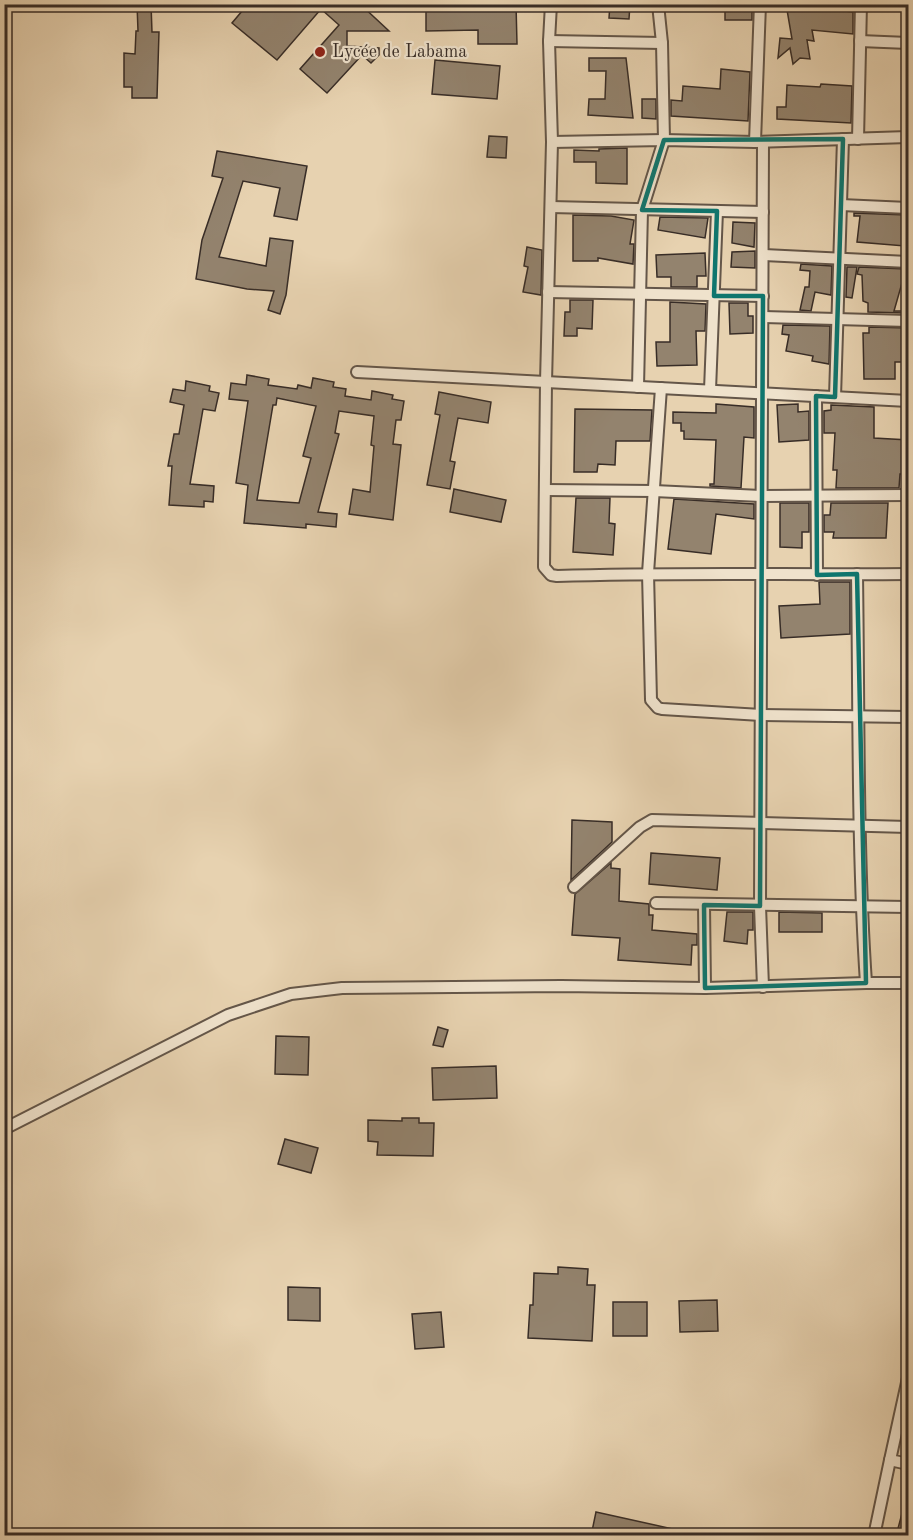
<svg xmlns="http://www.w3.org/2000/svg" width="913" height="1540" font-family="'Old Standard TT',serif">
	<rect width="100%" height="100%" fill="#e7d2b0"/>
	<filter id="stains"><feTurbulence type="fractalNoise" baseFrequency=".00333" numOctaves="4"/><feColorMatrix values="0 0 0 0 .2 0 0 0 0 .09 0 0 0 0 .02 0 0 0 .5 -.17"/></filter>
	<radialGradient id="worn" r=".72"><stop offset=".6" stop-color="#630" stop-opacity="0"/><stop offset="1" stop-color="#630" stop-opacity=".3"/></radialGradient>
	<!-- building -->
	<g fill="#93836e" stroke="#382d27" stroke-width="1.5" fill-rule="evenodd">
		<path d="M 137,4 L 151,4 L 152,32 L 159,32 L 157,98 L 132,98 L 132,87 L 124,87 L 124,53 L 135,54 L 136,31 L 138,31 Z"/>
		<path d="M 248,4 L 360,4 L 389,31 L 347,31 L 347,46 L 379,48 L 379,55 L 371,63 L 362,55 L 327,93 L 300,69 L 339,25 L 321,9 L 277,60 L 232,23 Z"/>
		<path d="M 426,4 L 516,4 L 517,44 L 478,44 L 478,30 L 426,31 Z"/>
		<path d="M 610,4 L 630,4 L 629,19 L 609,18 Z"/>
		<path d="M 725,4 L 748,4 L 748,10 L 752,10 L 752,20 L 725,20 Z"/>
		<path d="M 786,4 L 843,4 L 836,10 L 853,12 L 853,34 L 812,30 L 814,41 L 807,40 L 810,59 L 800,58 L 793,64 L 790,48 L 778,58 L 780,38 L 792,39 Z"/>
		<path d="M 589,58 L 626,58 L 633,118 L 588,115 L 589,99 L 605,99 L 606,71 L 589,71 Z"/>
		<path d="M 435,60 L 500,66 L 497,99 L 432,94 Z"/>
		<path d="M 721,69 L 750,72 L 748,121 L 671,116 L 671,100 L 682,101 L 683,86 L 720,89 Z"/>
		<path d="M 821,84 L 852,86 L 851,123 L 777,119 L 777,107 L 786,107 L 787,85 L 820,87 Z"/>
		<path d="M 642,99 L 656,99 L 656,119 L 642,118 Z"/>
		<path d="M 489,136 L 507,137 L 506,158 L 487,157 Z"/>
		<path d="M 627,148 L 627,184 L 596,183 L 596,162 L 574,162 L 574,150 L 599,151 L 599,149 Z"/>
		<path d="M 217,151 L 307,166 L 297,220 L 274,216 L 280,188 L 243,181 L 219,257 L 266,266 L 270,238 L 293,241 L 286,295 L 280,314 L 268,310 L 274,291 L 247,289 L 196,279 L 202,240 L 223,178 L 212,176 Z"/>
		<path d="M 854,213 L 907,215 L 905,246 L 857,242 L 860,216 L 854,216 Z"/>
		<path d="M 573,215 L 611,216 L 634,220 L 630,244 L 634,244 L 633,264 L 598,258 L 598,261 L 573,261 Z"/>
		<path d="M 660,217 L 708,218 L 705,238 L 658,230 Z"/>
		<path d="M 733,222 L 755,223 L 754,247 L 732,243 Z"/>
		<path d="M 527,247 L 542,250 L 541,295 L 523,292 L 528,267 L 524,266 Z"/>
		<path d="M 755,251 L 755,268 L 731,267 L 732,252 Z"/>
		<path d="M 705,253 L 706,276 L 697,276 L 697,287 L 671,287 L 671,277 L 657,277 L 656,255 Z"/>
		<path d="M 801,264 L 832,266 L 831,295 L 815,292 L 811,311 L 800,310 L 805,287 L 809,287 L 810,271 L 800,270 Z"/>
		<path d="M 847,267 L 857,267 L 852,298 L 846,297 Z"/>
		<path d="M 859,267 L 906,269 L 894,311 L 906,311 L 906,313 L 868,312 L 868,303 L 863,301 L 862,275 L 857,274 Z"/>
		<path d="M 570,300 L 593,300 L 592,329 L 577,328 L 577,336 L 564,336 L 565,312 L 570,312 Z"/>
		<path d="M 670,302 L 706,304 L 705,331 L 696,331 L 697,365 L 657,366 L 656,342 L 670,342 Z"/>
		<path d="M 729,303 L 748,303 L 748,316 L 753,316 L 753,333 L 730,334 Z"/>
		<path d="M 783,325 L 830,326 L 829,364 L 812,361 L 813,356 L 786,351 L 789,335 L 782,334 Z"/>
		<path d="M 869,327 L 909,328 L 909,362 L 895,362 L 895,379 L 864,379 L 863,333 L 869,333 Z"/>
		<path d="M 247,375 L 269,379 L 268,385 L 297,389 L 298,385 L 311,388 L 313,378 L 334,382 L 333,387 L 346,389 L 345,396 L 371,400 L 372,391 L 393,395 L 392,399 L 404,401 L 401,420 L 396,420 L 393,444 L 401,445 L 393,520 L 349,514 L 353,489 L 370,492 L 374,446 L 371,445 L 374,416 L 339,411 L 335,433 L 339,434 L 318,512 L 337,514 L 336,527 L 306,524 L 306,528 L 244,523 L 248,485 L 236,483 L 248,401 L 229,399 L 231,383 L 246,385 ZM 277,398 L 316,406 L 303,456 L 311,458 L 299,503 L 257,500 L 273,405 L 276,405 Z"/>
		<path d="M 186,381 L 210,386 L 209,391 L 219,393 L 215,411 L 203,409 L 190,484 L 214,486 L 213,502 L 204,501 L 204,507 L 169,505 L 172,466 L 168,466 L 174,434 L 179,434 L 184,405 L 170,402 L 173,389 L 185,391 Z"/>
		<path d="M 439,392 L 491,402 L 488,423 L 458,418 L 450,461 L 455,462 L 450,489 L 427,485 L 440,415 L 435,414 Z"/>
		<path d="M 716,404 L 754,407 L 754,438 L 744,437 L 741,488 L 710,486 L 710,484 L 714,484 L 716,440 L 684,439 L 684,431 L 681,431 L 681,423 L 673,423 L 673,412 L 716,413 Z"/>
		<path d="M 798,404 L 798,412 L 809,411 L 809,440 L 779,442 L 777,405 Z"/>
		<path d="M 831,405 L 874,407 L 874,438 L 909,440 L 909,474 L 900,474 L 899,488 L 836,488 L 837,470 L 833,470 L 835,433 L 824,433 L 824,411 L 831,410 Z"/>
		<path d="M 575,409 L 652,410 L 650,441 L 616,441 L 615,465 L 598,464 L 597,472 L 574,472 Z"/>
		<path d="M 454,489 L 506,500 L 501,522 L 450,512 Z"/>
		<path d="M 576,498 L 610,498 L 609,523 L 615,524 L 613,555 L 573,552 Z"/>
		<path d="M 674,499 L 754,504 L 754,519 L 716,514 L 711,554 L 668,549 Z"/>
		<path d="M 780,503 L 809,503 L 809,532 L 802,532 L 802,548 L 780,547 Z"/>
		<path d="M 831,503 L 888,503 L 886,538 L 833,538 L 834,532 L 824,532 L 824,515 L 830,515 Z"/>
		<path d="M 819,582 L 850,582 L 850,634 L 781,638 L 779,606 L 820,604 Z"/>
		<path d="M 572,820 L 612,822 L 612,842 L 571,880 Z"/>
		<path d="M 651,853 L 720,858 L 717,890 L 649,884 Z"/>
		<path d="M 611,863 L 611,868 L 620,869 L 619,901 L 649,904 L 649,915 L 653,915 L 652,930 L 697,934 L 697,945 L 692,945 L 691,965 L 618,960 L 620,938 L 572,935 L 575,894 Z"/>
		<path d="M 727,912 L 753,912 L 753,930 L 748,930 L 747,944 L 724,941 Z"/>
		<path d="M 779,912 L 822,913 L 822,932 L 779,932 Z"/>
		<path d="M 438,1027 L 448,1030 L 443,1047 L 433,1045 Z"/>
		<path d="M 276,1036 L 309,1037 L 308,1075 L 275,1074 Z"/>
		<path d="M 496,1066 L 497,1098 L 433,1100 L 432,1068 Z"/>
		<path d="M 402,1118 L 419,1118 L 419,1123 L 434,1123 L 433,1156 L 377,1155 L 378,1142 L 368,1141 L 368,1120 L 402,1121 Z"/>
		<path d="M 285,1139 L 318,1148 L 311,1173 L 278,1164 Z"/>
		<path d="M 558,1267 L 588,1269 L 587,1285 L 595,1285 L 592,1341 L 528,1338 L 530,1305 L 533,1305 L 534,1273 L 558,1274 Z"/>
		<path d="M 288,1287 L 320,1288 L 320,1321 L 288,1320 Z"/>
		<path d="M 717,1300 L 718,1331 L 680,1332 L 679,1301 Z"/>
		<rect x="613" y="1302" width="34" height="34"/>
		<path d="M 441,1312 L 444,1347 L 415,1349 L 412,1314 Z"/>
		<path d="M 905,1502 L 909,1503 L 909,1536 L 896,1536 Z"/>
		<path d="M 596,1512 L 682,1531 L 682,1536 L 591,1536 Z"/>
	</g>
	<g fill="none" stroke-linecap="round" stroke-linejoin="round">
		<defs>
			<g id="minor">
				<path d="M 551,4 L 549,41 L 552,142 L 546,382 L 544,567 L 551,575 L 557,576 C 674,572 791,575 908,574"/>
				<path d="M 549,41 L 662,43"/>
				<path d="M 860,41 L 908,43"/>
				<path d="M 858,139 L 861,4"/>
				<path d="M 552,142 L 664,140 L 755,142 L 908,137"/>
				<path d="M 755,142 L 760,4"/>
				<path d="M 841,205 L 908,208"/>
				<path d="M 551,207 L 763,212"/>
				<path d="M 764,255 L 908,262"/>
				<path d="M 548,292 L 763,296"/>
				<path d="M 764,317 L 908,321"/>
				<path d="M 357,372 L 908,401"/>
				<path d="M 638,387 L 642,210 L 664,140 L 662,43 L 658,4"/>
				<path d="M 661,388 L 648,573 L 651,700 L 658,708 L 662,709 L 761,715 L 908,717"/>
				<path d="M 710,390 L 717,211"/>
				<path d="M 816,396 L 817,575"/>
				<path d="M 835,397 L 843,139"/>
				<path d="M 546,490 L 654,491 L 761,496 L 908,495"/>
				<path d="M 857,574 C 859,711 857,847 866,983"/>
				<path d="M 574,887 L 640,827 L 652,820 L 908,827"/>
				<path d="M 656,903 L 908,907"/>
				<path d="M 704,905 L 705,988"/>
				<path d="M 763,987 L 760,906 L 763,142"/>
				<path d="M 4,1129 L 228,1015 L 291,994 L 342,988 L 561,986 L 705,988 L 866,983 L 908,983"/>
				<path d="M 908,1378 L 890,1460 L 908,1464"/>
				<path d="M 874,1536 L 890,1460"/>
			</g>
		</defs>
		<!-- minor casing -->
		<use href="#minor" stroke="#645649" stroke-width="14"/>
		<!-- minor -->
		<use href="#minor" stroke="#efe2cc" stroke-width="10"/>
	</g>
	<!-- marked area -->
	<path fill="none" stroke="#0f766e" stroke-width="4.5" stroke-linejoin="round" d="M 843,139 L 835,397 L 816,396 L 817,575 L 857,574 L 866,983 L 705,988 L 704,905 L 760,906 L 763,296 L 714,296 L 717,211 L 642,210 L 664,140 Z"/>
	<!-- markers -->
	<circle fill="#8f2418" stroke="#efe2cc" stroke-width="2" cx="320" cy="52" r="6"/>
	<g text-anchor="middle" dominant-baseline="central" stroke-width="4.5" stroke-linejoin="round" paint-order="stroke">
		<!-- poi labels -->
		<g font-size="18" fill="#382d27" stroke="#efe2cc" text-anchor="start">
			<text x="332" y="52">Lycée de Labama</text>
		</g>
	</g>
	<!-- margin -->
	<rect width="913" height="1540" fill="none" stroke="#e7d2b0" stroke-width="24"/>
	<rect x="6" y="6" width="901" height="1528" fill="none" stroke="#382d27" stroke-width="3"/>
	<rect x="12" y="12" width="889" height="1516" fill="none" stroke="#382d27" stroke-width="1.5"/>
	<rect width="100%" height="100%" filter="url(#stains)"/>
	<rect width="100%" height="100%" fill="url(#worn)"/>
</svg>
